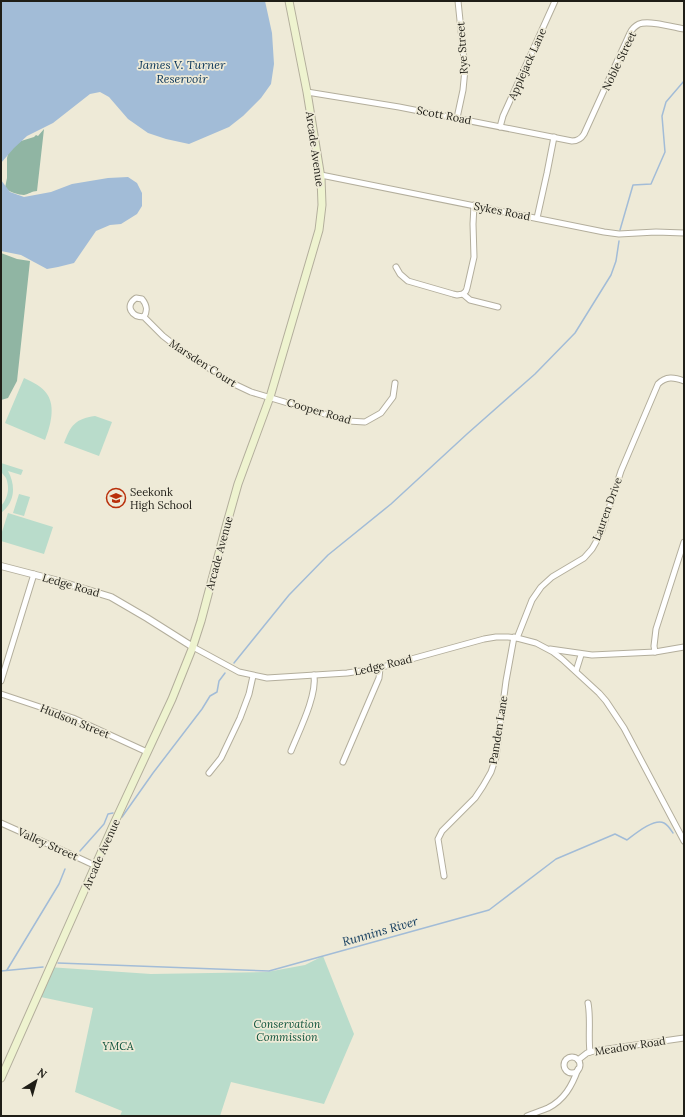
<svg xmlns="http://www.w3.org/2000/svg" width="685" height="1117" font-family="Lora,serif">
	<rect width="100%" height="100%" fill="#eeead7"/>
	<!-- green -->
	<g fill="#b9dccb">
		<path d="M 24,378 C 32,382 42,386 47,394 C 56,407 50,427 45,440 L 5,423 Z"/>
		<path d="M 95,416 L 112,422 L 99,456 L 64,443 C 71,425 75,419 95,416 Z"/>
		<path d="M 1,463 L 23,470 L 21,475 L 8,471 C 16,486 15,502 1,513 L 1,506 C 8,498 10,488 6,478 C 5,476 3,475 2,473 C 0,470 1,466 1,463 Z"/>
		<path d="M 19,494 L 30,497 L 24,516 L 13,513 Z"/>
		<path d="M 8,513 L 53,527 L 44,554 L 1,541 L 1,535 Z"/>
		<path d="M 323,956 L 354,1034 L 324,1104 L 231,1082 L 220,1116 L 120,1116 L 122,1111 L 75,1092 L 93,1008 L 36,996 L 48,967 L 151,974 L 267,972 L 305,965 Z"/>
	</g>
	<!-- forest -->
	<g fill="#90b5a3">
		<path d="M 44,129 L 37,191 C 32,191 29,194 24,195 C 19,195 9,192 5,188 L 7,178 L 7,158 L 9,150 L 21,141 L 34,137 L 36,135 L 38,136 Z"/>
		<path d="M 1,253 L 17,259 L 30,261 L 17,381 L 8,398 L 1,400 Z"/>
	</g>
	<!-- water -->
	<g fill="#a2bcd7">
		<path d="M 1,1 L 265,1 L 272,33 L 274,64 L 271,84 L 261,98 L 243,116 L 229,127 L 189,144 L 166,139 L 148,133 L 128,119 L 109,97 L 100,92 L 90,94 L 53,123 L 27,136 L 14,148 L 1,163 Z"/>
		<path d="M 128,177 L 137,183 L 142,193 L 142,206 L 137,214 L 121,224 L 110,225 L 96,231 L 74,263 L 58,267 L 47,269 L 21,255 L 1,251 L 1,180 L 10,192 L 24,197 L 51,192 L 72,184 L 108,178 Z"/>
	</g>
	<g fill="none" stroke-linecap="round" stroke-linejoin="round">
		<!-- stream -->
		<g stroke="#a2bcd7" stroke-width="1.5">
			<path d="M 620,230 L 633,185 L 651,184 L 665,152 L 662,116 L 666,102 L 684,81"/>
			<path d="M 234,663 L 289,595 L 328,555 L 391,504 L 467,434 L 535,374 L 575,333 L 611,275 L 616,261 L 619,241"/>
			<path d="M 122,817 L 153,773 L 202,709 L 210,696 L 217,692 L 219,681 L 225,673"/>
			<path d="M 80,851 L 104,824 L 108,814 L 113,813"/>
			<path d="M 58,963 L 269,971 L 489,910 L 556,859 L 615,834 L 627,840 C 635,834 654,818 664,823 C 668,825 671,830 673,833"/>
			<path d="M 7,970 L 59,884 L 65,869"/>
			<path d="M 1,971 L 43,967"/>
		</g>
		<defs>
			<g id="minor">
				<path d="M 307,92 L 399,107 L 572,141 C 578,141 581,139 584,134 L 630,33 C 632,29 635,26 639,24 C 649,20 673,27 684,29"/>
				<path d="M 457,118 L 463,90 L 465,69 L 458,1"/>
				<path d="M 500,127 L 503,116 L 555,1"/>
				<path d="M 321,175 L 604,232 L 619,234 L 656,232 L 684,233"/>
				<path d="M 537,218 L 547,173 L 554,137"/>
				<path d="M 396,267 L 400,274 L 408,281 L 453,294 L 457,295 L 463,294 L 470,300 L 498,307"/>
				<path d="M 463,294 L 466,291 L 467,288 L 474,257 L 473,224 L 474,205"/>
				<path d="M 144,317 C 148,310 147,305 142,299 L 136,298 C 124,306 132,317 144,317 L 163,336 L 185,353 L 232,383 L 251,392 L 348,421 L 365,422 L 381,413 L 393,397 L 395,383"/>
				<path d="M 517,638 L 532,600 L 541,587 L 552,577 L 584,558 L 592,549 L 596,542 L 602,530 L 621,471 L 658,384 C 666,376 674,377 684,381"/>
				<path d="M 193,647 L 239,672 L 267,678 L 347,673 L 375,669 L 484,639 L 496,637 L 508,637 L 517,638 L 536,643 L 553,652 L 562,659 L 599,693 L 606,701 L 624,728 L 684,841"/>
				<path d="M 550,649 L 592,655 L 655,652 L 684,647"/>
				<path d="M 655,652 L 654,646 L 656,629 L 684,542"/>
				<path d="M 576,671 L 581,655"/>
				<path d="M 1,681 L 34,574"/>
				<path d="M 1,694 L 73,718 L 147,752"/>
				<path d="M 291,751 C 299,731 317,696 314,675"/>
				<path d="M 343,762 L 379,678 L 380,668"/>
				<path d="M 209,773 L 221,758 L 240,718 L 249,694 L 253,676"/>
				<path d="M 1,823 L 68,853 L 96,866"/>
				<path d="M 444,876 L 438,839 L 442,831 L 475,798 L 483,786 L 491,772 L 496,757 L 506,681 L 514,637"/>
				<path d="M 588,1003 C 591,1019 588,1035 590,1052"/>
				<circle cx="572" cy="1065" r="8"/>
				<path d="M 578,1060 L 587,1053 L 594,1051 L 684,1038"/>
				<path d="M 527,1116 C 534,1113 541,1111 548,1108 C 564,1100 572,1086 578,1069"/>
			</g>
			<path id="tertiary" d="M 1,566 L 55,580 L 111,597 L 147,618 L 193,647"/>
			<path id="secondary" d="M 1,1078 L 112,828 L 172,699 L 192,649 L 201,621 L 227,523 L 238,484 L 270,397 L 319,230 L 322,205 L 321,178 L 307,92 L 289,1"/>
		</defs>
		<!-- minor casing -->
		<use href="#minor" stroke="#b3ae9c" stroke-width="7"/>
		<!-- tertiary casing -->
		<use href="#tertiary" stroke="#b3ae9c" stroke-width="8"/>
		<!-- secondary casing -->
		<use href="#secondary" stroke="#b3ae9c" stroke-width="9"/>
		<!-- minor -->
		<use href="#minor" stroke="#fff" stroke-width="5"/>
		<!-- tertiary -->
		<use href="#tertiary" stroke="#fff" stroke-width="6"/>
		<!-- secondary -->
		<use href="#secondary" stroke="#eef3cf" stroke-width="7"/>
	</g>
	<!-- icons -->
	<defs>
		<symbol id="school-ring" viewBox="-11 -11 22 22"><circle r="9.5" fill="#eeead7" stroke="#b92f0a" stroke-width="1.5"/><path d="M0-5L7-2L0 1L-7-2ZM-4 1L0 2.5L4 1V4Q0 6-4 4Z" fill="#b92f0a"/></symbol>
	</defs>
	<g fill-rule="evenodd">
		<use href="#school-ring" x="105" y="487" width="22" height="22"/>
	</g>
	<g text-anchor="middle" dominant-baseline="central" stroke-width="3.5" stroke-linejoin="round" paint-order="stroke">
		<!-- street labels -->
		<g font-size="11" fill="#1f1e17" stroke="#eeead7">
			<text transform="translate(462 48) rotate(-94)">Rye Street</text>
			<text transform="translate(619 61) rotate(-64)">Noble Street</text>
			<text transform="translate(527 64) rotate(-66)">Applejack Lane</text>
			<text transform="translate(444 115) rotate(11)">Scott Road</text>
			<text transform="translate(315 149) rotate(82)">Arcade Avenue</text>
			<text transform="translate(502 211) rotate(11)">Sykes Road</text>
			<text transform="translate(203 363) rotate(33)">Marsden Court</text>
			<text transform="translate(319 411) rotate(16)">Cooper Road</text>
			<text transform="translate(607 509) rotate(-70)">Lauren Drive</text>
			<text transform="translate(219 553) rotate(-75)">Arcade Avenue</text>
			<text transform="translate(71 585) rotate(16)">Ledge Road</text>
			<text transform="translate(383 665) rotate(-13)">Ledge Road</text>
			<text transform="translate(75 721) rotate(22)">Hudson Street</text>
			<text transform="translate(498 730) rotate(-81)">Pamden Lane</text>
			<text transform="translate(48 844) rotate(24)">Valley Street</text>
			<text transform="translate(101 854) rotate(-66)">Arcade Avenue</text>
			<text transform="translate(630 1046) rotate(-9)">Meadow Road</text>
		</g>
		<!-- poi labels -->
		<g font-size="11" fill="#1f1e17" stroke="#eeead7" text-anchor="start">
			<text x="130" y="492">Seekonk<tspan x="130" dy="13">High School</tspan></text>
		</g>
		<!-- park labels -->
		<g font-size="11" font-style="italic" fill="#0c523a" stroke="#eeead7">
			<text x="287" y="1024">Conservation<tspan x="287" dy="13">Commission</tspan></text>
			<text x="118" y="1046">YMCA</text>
		</g>
		<!-- water labels -->
		<g font-size="12" font-style="italic" fill="#093458" stroke="#eeead7">
			<text x="182" y="64">James V. Turner<tspan x="182" dy="14">Reservoir</tspan></text>
			<text transform="translate(380 931) rotate(-16)">Runnins River</text>
		</g>
	</g>
	<!-- border -->
	<rect width="685" height="1117" fill="none" stroke="#1f1e17" stroke-width="4"/>
	<!-- north arrow -->
	<g transform="translate(36 1081) rotate(37)" stroke="#eeead7" stroke-width="3" paint-order="stroke">
	<path d="M0-3L7 15L0 10L-7 15Z" fill="#1f1e17"/>
	<text y="-6" font-size="11" font-weight="bold" text-anchor="middle" fill="#1f1e17">N</text>
	</g>
</svg>
